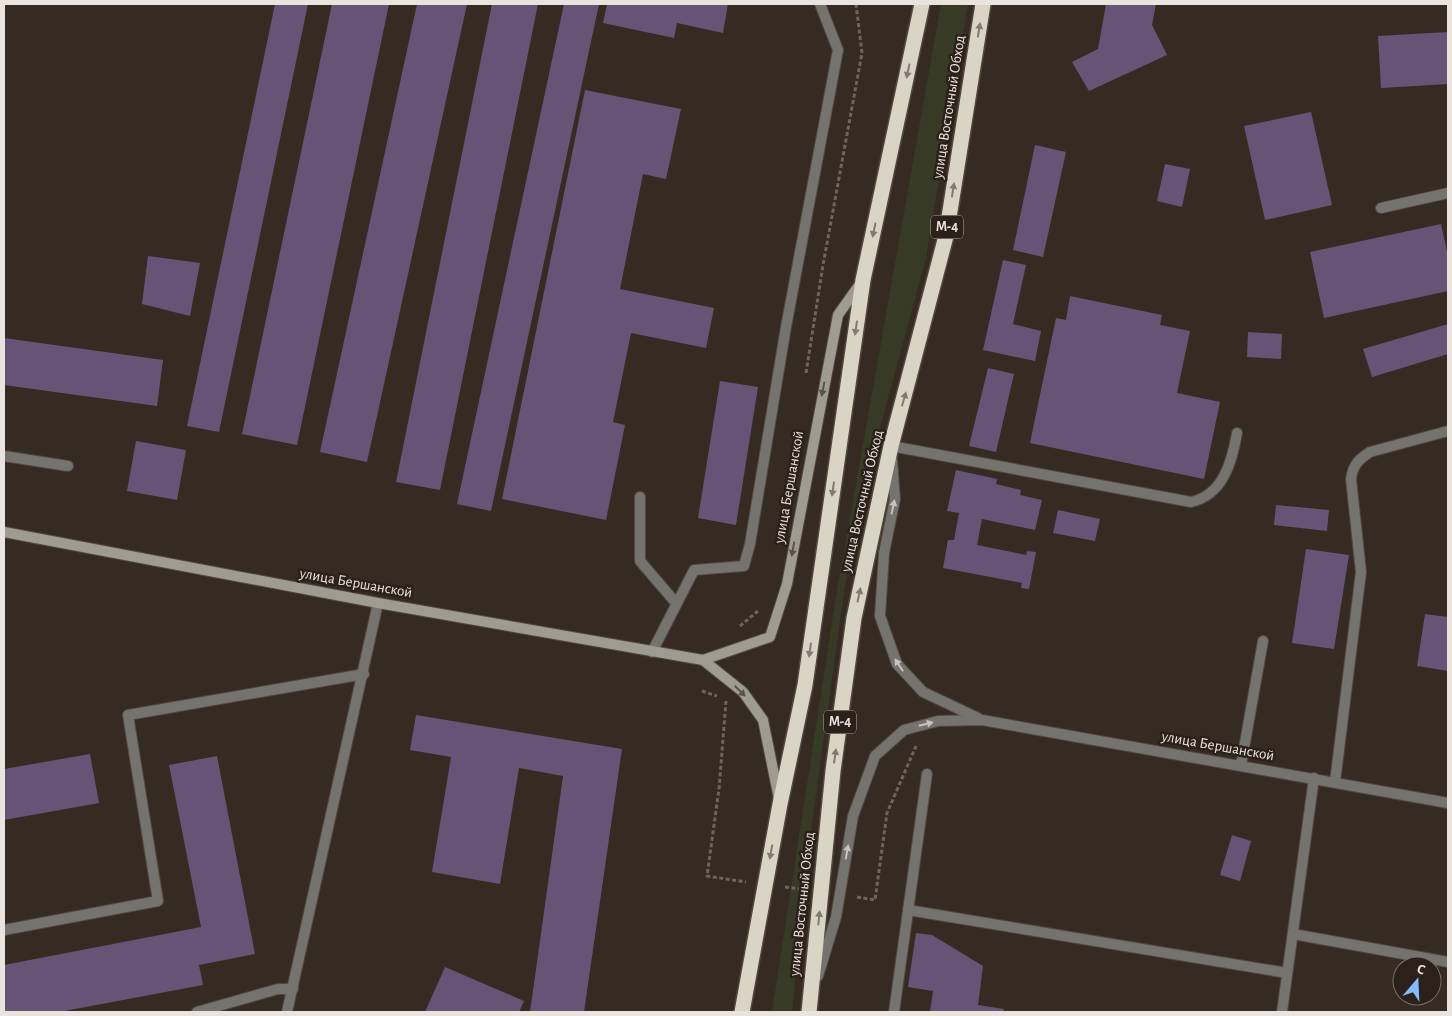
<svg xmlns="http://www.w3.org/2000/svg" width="1452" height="1016" font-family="'Alegreya Sans',sans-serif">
	<rect width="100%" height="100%" fill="#362b23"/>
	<!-- green -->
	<path fill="#373b26" d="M 941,4 L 968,4 L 926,258 L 858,509 L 843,599 L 808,853 L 792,1012 L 772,1012 L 836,597 Z"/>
	<!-- building -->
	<g fill="#655475">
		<path d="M 275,4 L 308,4 L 219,432 L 187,426 Z"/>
		<path d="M 332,4 L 389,4 L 297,445 L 242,434 Z"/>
		<path d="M 417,4 L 467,4 L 367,462 L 320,452 Z"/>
		<path d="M 492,4 L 538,4 L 440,490 L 396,482 Z"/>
		<path d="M 564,4 L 599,4 L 491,511 L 457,504 Z"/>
		<path d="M 607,4 L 728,4 L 723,33 L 677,23 L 674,38 L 603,23 Z"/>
		<path d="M 1106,4 L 1156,4 L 1152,25 L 1167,55 L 1089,91 L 1072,62 L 1098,49 Z"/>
		<path d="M 1448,32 L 1448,84 L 1381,88 L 1378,36 Z"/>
		<path d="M 585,90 L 681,109 L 666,179 L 643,174 L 620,289 L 714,308 L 706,348 L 631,333 L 613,422 L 625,425 L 606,520 L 502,499 Z"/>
		<path d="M 1311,112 L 1332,205 L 1265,220 L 1244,126 Z"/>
		<path d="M 1035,145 L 1066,152 L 1043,257 L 1013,250 Z"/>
		<path d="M 1165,164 L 1190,169 L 1182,207 L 1157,201 Z"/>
		<path d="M 1441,224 L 1448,256 L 1448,291 L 1324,318 L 1310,252 Z"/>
		<path d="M 148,256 L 200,263 L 190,316 L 142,304 Z"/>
		<path d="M 1003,260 L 1026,265 L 1013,324 L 1041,331 L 1035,361 L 983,350 Z"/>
		<path d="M 1070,296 L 1162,315 L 1160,325 L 1190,331 L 1177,393 L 1220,402 L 1204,479 L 1030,443 L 1056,318 L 1066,320 Z"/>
		<path d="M 1448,324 L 1448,354 L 1372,377 L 1363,349 Z"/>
		<path d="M 1248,332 L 1282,334 L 1281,359 L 1247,357 Z"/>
		<path d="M 4,338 L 163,360 L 157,406 L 4,385 Z"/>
		<path d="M 988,368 L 1014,374 L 996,452 L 969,446 Z"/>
		<path d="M 720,381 L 758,387 L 736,525 L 698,518 Z"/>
		<path d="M 136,441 L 186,450 L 177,500 L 127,491 Z"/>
		<path d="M 956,470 L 997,479 L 996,484 L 1021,490 L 1020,495 L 1042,500 L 1035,530 L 982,519 L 977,545 L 1026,555 L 1027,551 L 1036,552 L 1029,589 L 1021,588 L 1022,583 L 943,568 L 948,540 L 954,540 L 959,513 L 947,511 Z"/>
		<path d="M 1276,505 L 1329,510 L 1327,531 L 1274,525 Z"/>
		<path d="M 1058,510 L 1100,519 L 1095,541 L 1053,533 Z"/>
		<path d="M 1306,549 L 1349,555 L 1334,649 L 1292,643 Z"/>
		<path d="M 1425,614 L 1448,617 L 1448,671 L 1417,666 Z"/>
		<path d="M 416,715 L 622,749 L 584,1012 L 530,1012 L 563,776 L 519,768 L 500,884 L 432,872 L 451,757 L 410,750 Z"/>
		<path d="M 90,754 L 99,803 L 4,820 L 4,769 Z"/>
		<path d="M 217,756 L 255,954 L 199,965 L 203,985 L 59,1012 L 4,1012 L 4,965 L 201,927 L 169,765 Z"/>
		<path d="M 1232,835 L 1251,841 L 1240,881 L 1220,875 Z"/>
		<path d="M 916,933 L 932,935 L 983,966 L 978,1005 L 1004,1009 L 1003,1012 L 930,1012 L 933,991 L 908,987 Z"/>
		<path d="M 445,967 L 524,1001 L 519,1012 L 425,1012 Z"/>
	</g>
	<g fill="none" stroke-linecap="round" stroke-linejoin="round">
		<defs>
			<g id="lane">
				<path d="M 1381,208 L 1448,193"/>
				<path d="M 891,446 L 1191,502 C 1223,495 1232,462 1237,433"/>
				<path d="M 4,456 L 68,466"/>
				<path d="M 640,497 L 640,561 L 676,603"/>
				<path d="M 652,652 L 694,570 L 744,566 L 750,544 L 786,327 L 838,50 L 820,4"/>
				<path d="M 1241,765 L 1263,641"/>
				<path d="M 1335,782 L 1361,572 L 1351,479 C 1353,465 1358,460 1370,452 L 1448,431"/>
				<path d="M 908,910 L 1287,973"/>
				<path d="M 4,930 L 158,901 L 128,715 L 364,674"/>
				<path d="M 1293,934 L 1448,962"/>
				<path d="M 197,1012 L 278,989 L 293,989"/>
				<path d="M 287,1012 L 378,603"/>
				<path d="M 894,1012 L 927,774"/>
				<path d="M 1282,1012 L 1314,778"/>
			</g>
			<g id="street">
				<path d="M 892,460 L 895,499 L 884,553 L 880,616 L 897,664 L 923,692 L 978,718"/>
				<path d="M 818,976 L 836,917 L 853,816 L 875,756 L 904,730 L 938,721 L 982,720 L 1448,803"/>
			</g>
			<g id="secondary">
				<path d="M 4,532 L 378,603 L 703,660 L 770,637 L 787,584 L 838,315 L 860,284"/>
				<path d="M 703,660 L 743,692 L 763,720 L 779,799"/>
			</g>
			<g id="highway">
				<path d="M 742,1012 L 780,804 L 805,685 L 863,280 L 922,4"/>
				<path d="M 809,1012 L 833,771 L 854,618 L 891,446 L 946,236 L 983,4"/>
			</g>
		</defs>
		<!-- lane casing -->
		<use href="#lane" stroke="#534841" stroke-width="12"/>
		<!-- street casing -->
		<use href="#street" stroke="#534841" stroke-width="12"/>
		<!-- secondary casing -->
		<use href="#secondary" stroke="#534841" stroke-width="12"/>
		<!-- highway casing -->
		<use href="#highway" stroke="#534841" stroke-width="18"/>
		<!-- path -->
		<g stroke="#6f655e" stroke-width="3" stroke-dasharray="4 2.5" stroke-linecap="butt">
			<path d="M 806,373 L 823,265 L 862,53 L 856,4"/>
			<path d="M 740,626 L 758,611"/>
			<path d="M 702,691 L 717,696"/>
			<path d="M 726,701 L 719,789 L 707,876 L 746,882"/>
			<path d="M 785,887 L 801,889"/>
			<path d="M 857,897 L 875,900 L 887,813 L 916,746"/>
		</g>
		<!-- lane -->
		<use href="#lane" stroke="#75736d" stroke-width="10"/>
		<!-- street -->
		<use href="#street" stroke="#75736d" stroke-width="10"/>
		<!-- secondary -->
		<use href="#secondary" stroke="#9e9b91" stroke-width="10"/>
		<!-- highway -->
		<use href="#highway" stroke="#dad4c5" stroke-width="15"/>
	</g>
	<!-- one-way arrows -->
	<defs><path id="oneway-solid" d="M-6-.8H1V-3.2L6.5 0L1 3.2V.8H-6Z" transform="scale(1.25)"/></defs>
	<g fill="#837a70">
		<use href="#oneway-solid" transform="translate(979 30) rotate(-81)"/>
		<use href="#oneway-solid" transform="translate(908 71) rotate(102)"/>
		<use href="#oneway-solid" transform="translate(953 190) rotate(-81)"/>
		<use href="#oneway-solid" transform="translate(874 230) rotate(102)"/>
		<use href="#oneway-solid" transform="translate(856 328) rotate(98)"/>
		<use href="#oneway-solid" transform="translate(904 399) rotate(-74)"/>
		<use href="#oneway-solid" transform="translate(833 489) rotate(98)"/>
		<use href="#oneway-solid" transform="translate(859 595) rotate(-78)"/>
		<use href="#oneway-solid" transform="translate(810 650) rotate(98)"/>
		<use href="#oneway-solid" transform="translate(835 756) rotate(-82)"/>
		<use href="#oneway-solid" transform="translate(771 852) rotate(100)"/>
		<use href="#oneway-solid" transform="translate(819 918) rotate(-84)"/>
	</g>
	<g fill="#5a524a">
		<use href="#oneway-solid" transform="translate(823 389) rotate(101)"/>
		<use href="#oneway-solid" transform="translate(793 549) rotate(100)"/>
		<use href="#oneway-solid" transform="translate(740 691) rotate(45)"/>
	</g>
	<g fill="#c8c1bc">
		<use href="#oneway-solid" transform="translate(893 507) rotate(-78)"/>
		<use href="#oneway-solid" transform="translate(899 665) rotate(-123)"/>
		<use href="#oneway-solid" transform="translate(926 724) rotate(-14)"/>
		<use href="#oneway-solid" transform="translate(847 852) rotate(-80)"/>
	</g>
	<g text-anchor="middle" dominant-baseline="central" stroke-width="5" stroke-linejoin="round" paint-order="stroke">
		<!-- shield labels -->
		<g fill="#2c211a" stroke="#b2a9a3" stroke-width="1">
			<rect x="931" y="215.5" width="32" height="23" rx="4"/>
			<rect x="824" y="710.5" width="32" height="23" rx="4"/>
		</g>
		<g font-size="14" font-weight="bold" fill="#ebe3de">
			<text x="947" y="227">М-4</text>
			<text x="840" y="722">М-4</text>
		</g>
		<!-- street labels -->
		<g font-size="15" fill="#ebe3de" stroke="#2c211a">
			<text transform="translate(949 107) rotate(-81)">улица Восточный Обход</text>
			<text transform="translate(789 487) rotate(-80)">улица Бершанской</text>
			<text transform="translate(862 501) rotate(-77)">улица Восточный Обход</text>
			<text transform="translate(356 583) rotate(10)">улица Бершанской</text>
			<text transform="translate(1218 746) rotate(10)">улица Бершанской</text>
			<text transform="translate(802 904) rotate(-84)">улица Восточный Обход</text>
		</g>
	</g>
	<!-- border -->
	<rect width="1452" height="1016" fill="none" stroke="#ebe3de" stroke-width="10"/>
	<!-- north arrow -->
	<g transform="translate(1417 981) rotate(19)"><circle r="24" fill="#2c211a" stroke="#786f68"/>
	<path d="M0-4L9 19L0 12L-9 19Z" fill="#84bbfb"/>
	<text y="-8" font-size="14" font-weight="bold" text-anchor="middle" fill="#ebe3de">С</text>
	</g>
</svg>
